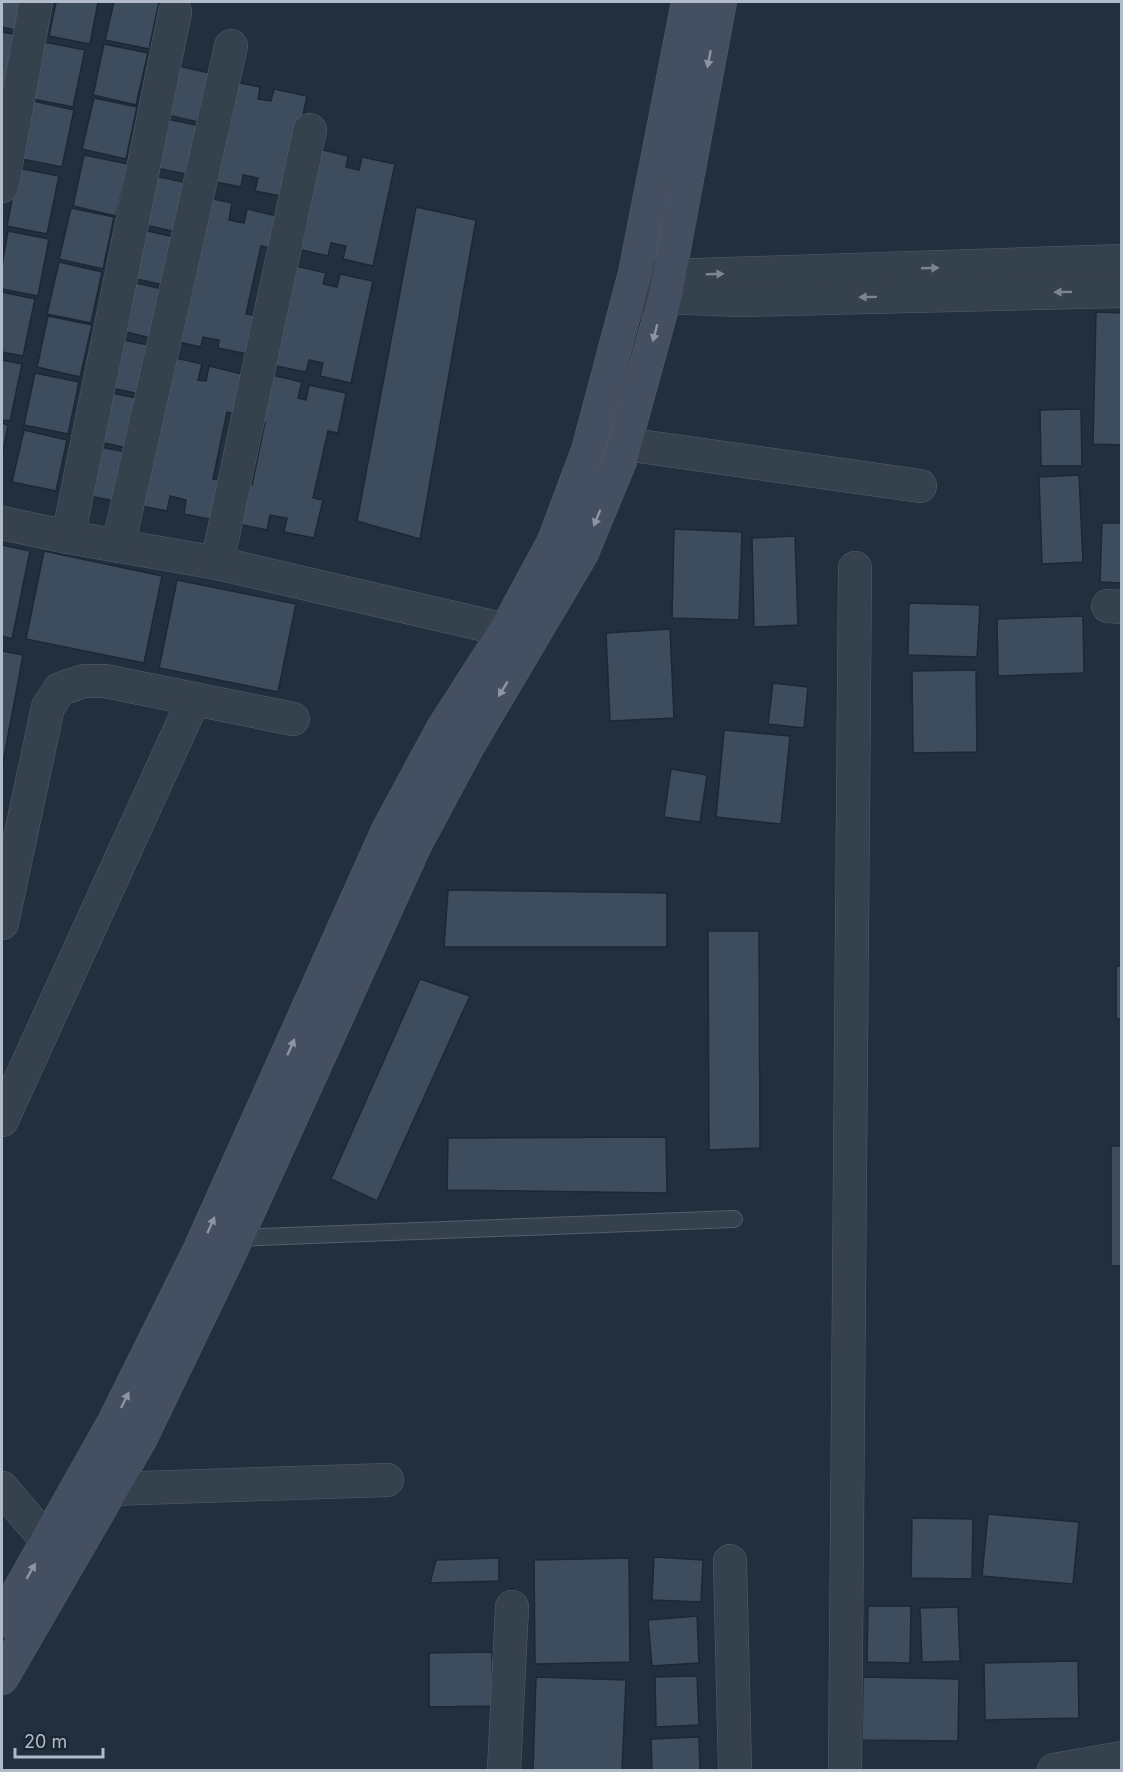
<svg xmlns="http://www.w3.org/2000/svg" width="1123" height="1772" font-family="Inter,sans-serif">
	<rect width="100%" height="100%" fill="#222f3e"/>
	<!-- building -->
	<g fill="#3e4d5e" stroke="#1d2835" stroke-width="1.5">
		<path d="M 2,2 L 29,2 L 23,32 L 2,27 Z"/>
		<path d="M 56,2 L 98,2 L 90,44 L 49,36 Z"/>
		<path d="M 114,2 L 159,2 L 149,49 L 105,40 Z"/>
		<path d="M 2,32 L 24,36 L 10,95 L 2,93 Z"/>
		<path d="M 44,42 L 85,50 L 73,107 L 33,99 Z"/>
		<path d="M 104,44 L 148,53 L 136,105 L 93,95 Z"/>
		<path d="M 174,65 L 218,75 L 207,124 L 163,114 Z"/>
		<path d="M 227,80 L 260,87 L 258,99 L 271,101 L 274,89 L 307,96 L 286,197 L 255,191 L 258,178 L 243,175 L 241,187 L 206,180 Z"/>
		<path d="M 94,98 L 137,107 L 126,159 L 82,149 Z"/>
		<path d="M 33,101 L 74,110 L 62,167 L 22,159 Z"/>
		<path d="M 162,118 L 206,127 L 196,176 L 151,167 Z"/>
		<path d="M 315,148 L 348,156 L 346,167 L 359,170 L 362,157 L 395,164 L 373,266 L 343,259 L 346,246 L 331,243 L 328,256 L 293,248 Z"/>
		<path d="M 84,155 L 128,164 L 116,216 L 73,206 Z"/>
		<path d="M 18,168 L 59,176 L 47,234 L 7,226 Z"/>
		<path d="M 151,175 L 196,185 L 185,234 L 141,224 Z"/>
		<path d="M 200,196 L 232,203 L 229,220 L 244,223 L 247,209 L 277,216 L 270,248 L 261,246 L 246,314 L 256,316 L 247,354 L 218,348 L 219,340 L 203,337 L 201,347 L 170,340 Z"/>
		<path d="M 416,207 L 476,220 L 420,539 L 357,521 Z"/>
		<path d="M 71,208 L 114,217 L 103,269 L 59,259 Z"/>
		<path d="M 139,229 L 183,239 L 172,287 L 128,277 Z"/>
		<path d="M 8,231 L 49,239 L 38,296 L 2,289 L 2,266 Z"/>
		<path d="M 59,262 L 102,272 L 91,323 L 47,314 Z"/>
		<path d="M 292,265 L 326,273 L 323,284 L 337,287 L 340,274 L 373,281 L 351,383 L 320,376 L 323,363 L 309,360 L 306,372 L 271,365 Z"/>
		<path d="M 127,281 L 171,291 L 160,340 L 117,330 Z"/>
		<path d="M 2,292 L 35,299 L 23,356 L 2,352 Z"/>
		<path d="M 1096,312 L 1122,313 L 1122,445 L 1093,444 Z"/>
		<path d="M 48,316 L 92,325 L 80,377 L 37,367 Z"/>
		<path d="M 114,338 L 158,347 L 148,396 L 103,386 Z"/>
		<path d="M 163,355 L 202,364 L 198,380 L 206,381 L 209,366 L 246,375 L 237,415 L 227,412 L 213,479 L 223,481 L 214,520 L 184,514 L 186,500 L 170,496 L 167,511 L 137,505 Z"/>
		<path d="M 2,360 L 22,364 L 10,421 L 2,420 Z"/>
		<path d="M 35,373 L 79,382 L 68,434 L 24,425 Z"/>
		<path d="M 263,373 L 302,382 L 298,398 L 306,400 L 309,385 L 346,393 L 338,433 L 328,431 L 313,498 L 323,500 L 314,538 L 284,532 L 287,518 L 270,515 L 267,530 L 238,524 L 246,484 L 252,485 L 265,422 L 253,420 Z"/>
		<path d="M 102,391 L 146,400 L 136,450 L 91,440 Z"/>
		<path d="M 1081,409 L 1082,466 L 1041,466 L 1040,410 Z"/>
		<path d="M 2,423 L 8,425 L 2,457 Z"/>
		<path d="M 24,430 L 67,440 L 56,491 L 12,482 Z"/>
		<path d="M 91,445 L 135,454 L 124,503 L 80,494 Z"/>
		<path d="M 1079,475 L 1083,562 L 1042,564 L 1039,477 Z"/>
		<path d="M 1102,523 L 1122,523 L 1122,583 L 1100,582 Z"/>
		<path d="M 674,529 L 742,532 L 739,620 L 672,618 Z"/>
		<path d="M 795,536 L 798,625 L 754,627 L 752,538 Z"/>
		<path d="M 2,545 L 30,551 L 12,639 L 2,636 Z"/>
		<path d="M 44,551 L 162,576 L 144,663 L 26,639 Z"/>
		<path d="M 177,580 L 296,604 L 278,692 L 159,668 Z"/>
		<path d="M 909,603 L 980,605 L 977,657 L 908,655 Z"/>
		<path d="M 1083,616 L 1084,673 L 998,676 L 997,619 Z"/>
		<path d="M 670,629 L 674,718 L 610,721 L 606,633 Z"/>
		<path d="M 2,651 L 23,655 L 2,768 Z"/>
		<path d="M 976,670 L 977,752 L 913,753 L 912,671 Z"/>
		<path d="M 773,683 L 808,687 L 804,728 L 768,724 Z"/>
		<path d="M 724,730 L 790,736 L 781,824 L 716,817 Z"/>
		<path d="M 671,769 L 707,775 L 700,822 L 664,817 Z"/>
		<path d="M 448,890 L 667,893 L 667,947 L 444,947 Z"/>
		<path d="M 708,931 L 759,931 L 760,1148 L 709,1150 Z"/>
		<rect x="1116" y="966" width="6" height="53"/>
		<path d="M 420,979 L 470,996 L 377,1201 L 331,1179 Z"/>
		<path d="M 666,1137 L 667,1193 L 447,1190 L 448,1138 Z"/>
		<rect x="1111" y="1146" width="11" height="120"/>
		<path d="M 988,1514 L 1079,1522 L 1073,1584 L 982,1576 Z"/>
		<path d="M 912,1518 L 973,1519 L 972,1579 L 911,1578 Z"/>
		<path d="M 654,1557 L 703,1560 L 701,1602 L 652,1600 Z"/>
		<path d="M 499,1558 L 499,1581 L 430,1583 L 436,1560 Z"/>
		<path d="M 629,1558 L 630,1662 L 535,1664 L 534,1560 Z"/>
		<path d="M 868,1606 L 911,1606 L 910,1663 L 867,1662 Z"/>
		<path d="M 958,1607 L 960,1661 L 922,1662 L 920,1608 Z"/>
		<path d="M 697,1616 L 699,1663 L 652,1666 L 648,1620 Z"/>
		<path d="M 492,1652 L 493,1706 L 429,1707 L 429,1653 Z"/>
		<path d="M 1078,1661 L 1079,1718 L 985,1720 L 984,1663 Z"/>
		<path d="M 697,1676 L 699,1725 L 656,1727 L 655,1677 Z"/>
		<path d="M 536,1677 L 626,1680 L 622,1770 L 533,1770 Z"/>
		<path d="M 863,1677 L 959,1679 L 958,1741 L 862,1740 Z"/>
		<path d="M 699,1737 L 700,1770 L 652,1770 L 651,1739 Z"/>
	</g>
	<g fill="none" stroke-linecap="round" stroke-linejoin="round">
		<defs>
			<path id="service" d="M 236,1238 L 734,1219"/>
			<g id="minor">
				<path d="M 2,186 L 36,2"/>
				<path d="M 625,444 L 920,486"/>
				<path d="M 2,523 L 68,537 L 217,563 L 506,630"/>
				<path d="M 68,537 L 175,12"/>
				<path d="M 118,546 L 231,46"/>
				<path d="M 217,563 L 310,130"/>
				<path d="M 1108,606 L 1122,607"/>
				<path d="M 2,923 L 48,707 L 60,689 L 84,681 L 105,681 L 293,719"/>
				<path d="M 2,1120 L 194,699"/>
				<path d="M 2,1488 L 48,1542"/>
				<path d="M 111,1489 L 387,1480"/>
				<path d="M 730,1561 L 735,1770"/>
				<path d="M 504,1770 L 512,1607"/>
				<path d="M 845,1770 L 855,568"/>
				<path d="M 1054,1770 L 1122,1758"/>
			</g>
			<g id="tertiary">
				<path d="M 652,274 L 668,276 L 1122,261"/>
				<path d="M 628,299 L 665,297 L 739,300 L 1122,291"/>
			</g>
			<g id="secondary">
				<path d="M 2,1621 L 114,1422 L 200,1249 L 388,830 L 442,730 L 506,630 L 554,541 L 588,450 L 635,273 L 688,2"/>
				<path d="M 2,1678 L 141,1438 L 227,1259 L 415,845 L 468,746 L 582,553 L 620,461 L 665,297 L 720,2"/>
			</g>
		</defs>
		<!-- service casing -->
		<use href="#service" stroke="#545e6c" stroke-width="18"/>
		<!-- minor casing -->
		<use href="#minor" stroke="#545e6c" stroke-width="34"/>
		<!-- tertiary casing -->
		<use href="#tertiary" stroke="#545e6c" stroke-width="34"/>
		<!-- secondary casing -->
		<use href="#secondary" stroke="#545e6c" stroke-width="34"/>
		<!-- service -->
		<use href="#service" stroke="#36414e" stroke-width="16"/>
		<!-- minor -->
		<use href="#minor" stroke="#36414e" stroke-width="33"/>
		<!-- tertiary -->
		<use href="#tertiary" stroke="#36414e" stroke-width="33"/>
		<!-- secondary -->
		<use href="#secondary" stroke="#444f62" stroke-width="33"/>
	</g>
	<!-- one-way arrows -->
	<defs><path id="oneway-solid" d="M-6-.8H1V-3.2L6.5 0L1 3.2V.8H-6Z" transform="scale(1.5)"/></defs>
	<g fill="#8c95a6">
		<use href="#oneway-solid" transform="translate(709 59) rotate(101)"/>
		<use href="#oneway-solid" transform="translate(655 333) rotate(105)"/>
		<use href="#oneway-solid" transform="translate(597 518) rotate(112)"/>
		<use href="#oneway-solid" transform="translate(503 689) rotate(121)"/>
		<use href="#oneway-solid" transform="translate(291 1047) rotate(-66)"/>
		<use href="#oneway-solid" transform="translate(211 1225) rotate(-66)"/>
		<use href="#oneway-solid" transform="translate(125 1400) rotate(-64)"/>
		<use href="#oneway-solid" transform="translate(31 1571) rotate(-60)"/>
	</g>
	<g fill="#7a8492">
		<use href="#oneway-solid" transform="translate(930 268) rotate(-2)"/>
		<use href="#oneway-solid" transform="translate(715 274) rotate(-2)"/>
		<use href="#oneway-solid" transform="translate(1063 292) rotate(179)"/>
		<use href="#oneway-solid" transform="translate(868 297) rotate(179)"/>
	</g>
	<!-- border -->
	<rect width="1123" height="1772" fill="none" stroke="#b2bbca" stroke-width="6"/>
	<!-- scale -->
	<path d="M15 1748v9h88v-9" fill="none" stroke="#b2bbca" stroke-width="3"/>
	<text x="24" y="1748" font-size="18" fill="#b2bbca" stroke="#1b2633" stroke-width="4.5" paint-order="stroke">20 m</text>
</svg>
